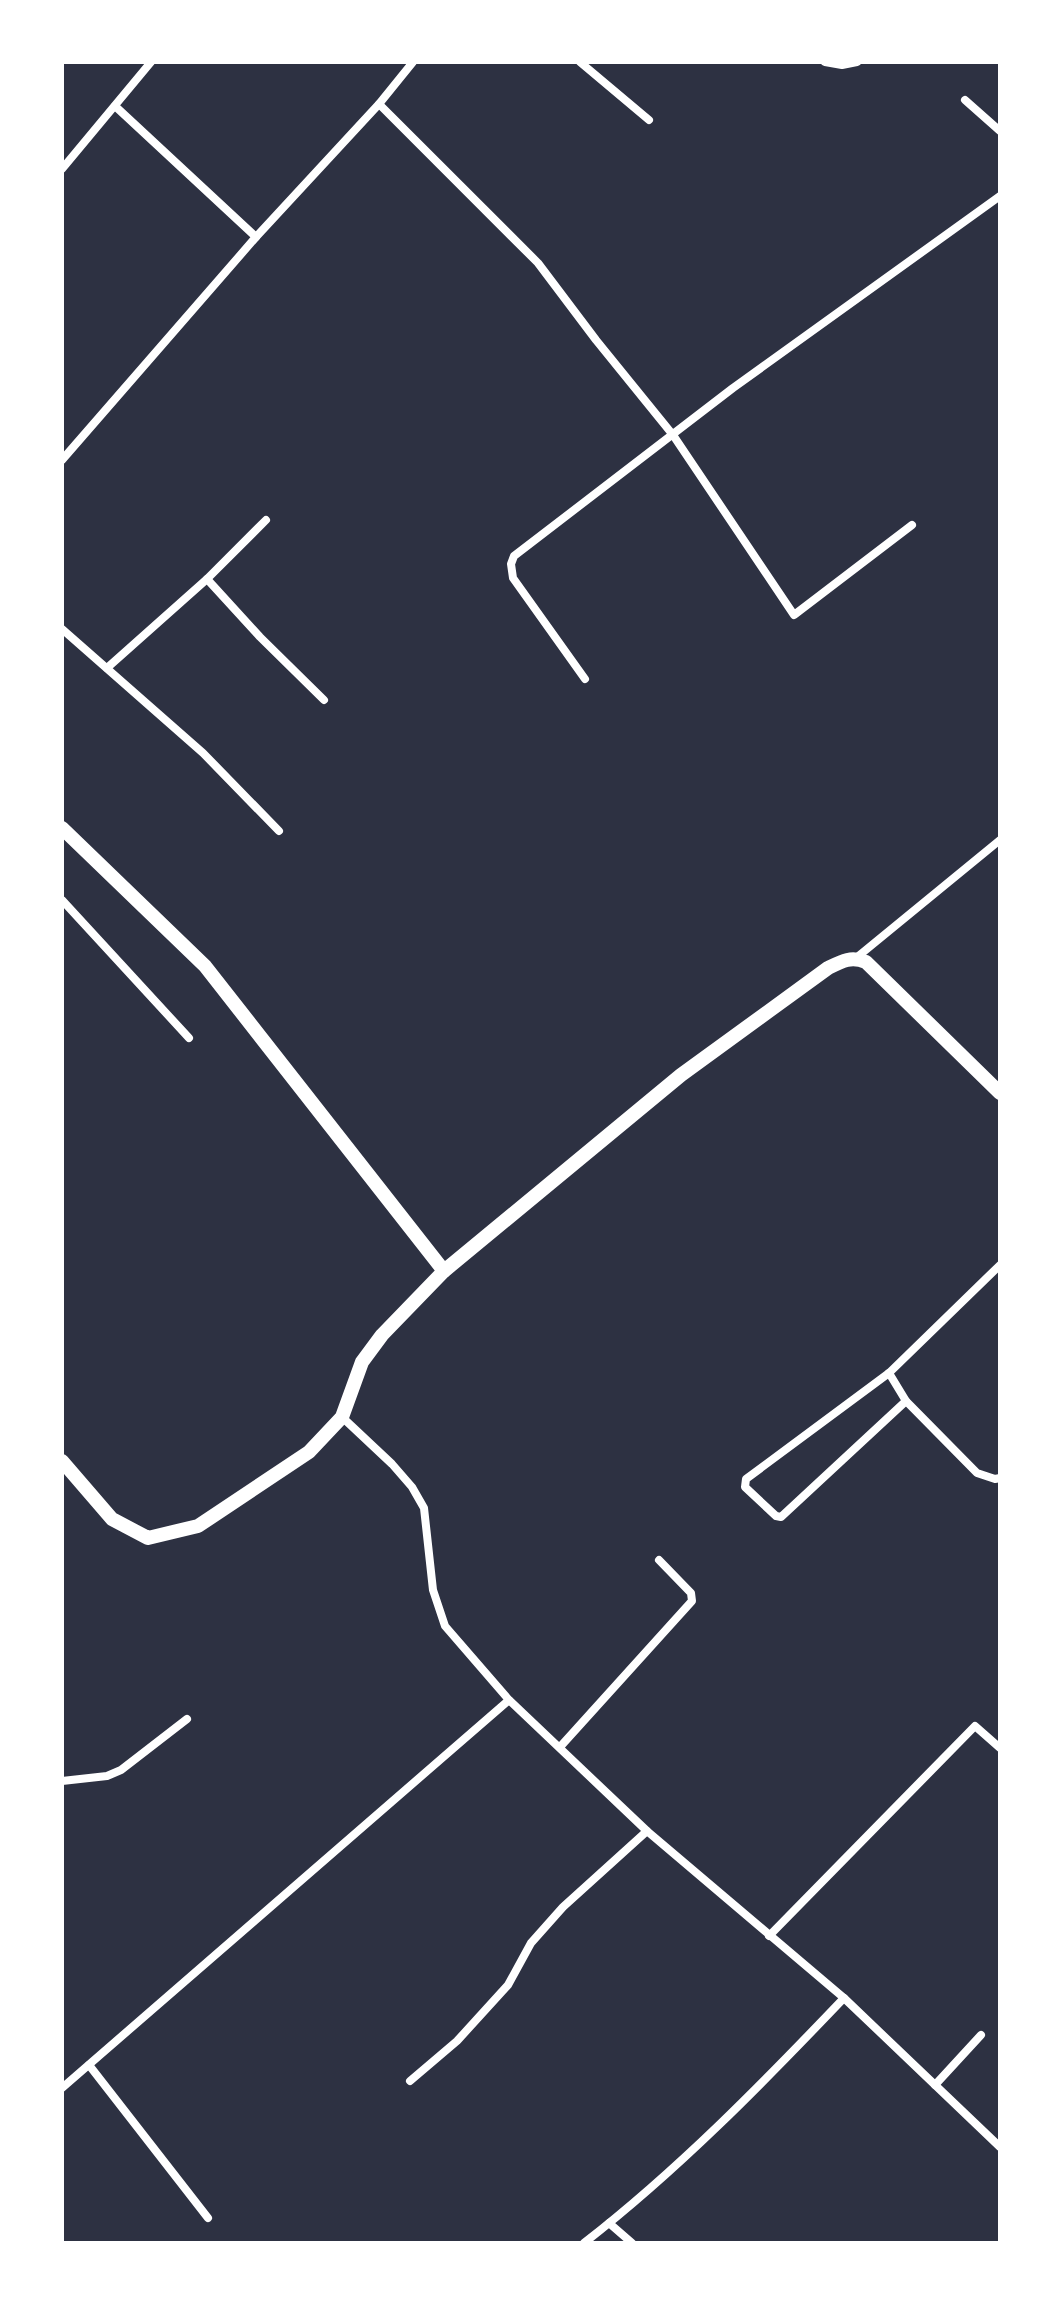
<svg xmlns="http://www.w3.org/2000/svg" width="1062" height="2305" font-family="Arial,sans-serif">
	<rect width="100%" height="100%" fill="#2d3142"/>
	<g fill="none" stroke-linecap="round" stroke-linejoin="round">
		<!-- minor -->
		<g stroke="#fff" stroke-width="8">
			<path d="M 580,62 L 649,120"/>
			<path d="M 825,62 L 842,65 L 857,62"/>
			<path d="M 965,100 L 1000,131"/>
			<path d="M 379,104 L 538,263 L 596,340 L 673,435 L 794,615 L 912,525"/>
			<path d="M 115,106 L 256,237"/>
			<path d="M 62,169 L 151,62"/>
			<path d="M 62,460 L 256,237 L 379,104 L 413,62"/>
			<path d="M 207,579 L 260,637 L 324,700"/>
			<path d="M 62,629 L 203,753 L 279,831"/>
			<path d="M 107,668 L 207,579 L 266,520"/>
			<path d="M 585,679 L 513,578 L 511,564 L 514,556 L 733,388 L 1000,196"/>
			<path d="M 62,900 L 189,1038"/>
			<path d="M 856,958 L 1000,840"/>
			<path d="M 889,1373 L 906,1401 L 977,1473 L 995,1479 L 1000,1478"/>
			<path d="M 906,1401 L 781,1517 L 776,1516 L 745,1487 L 746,1479 L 889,1373 L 1000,1265"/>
			<path d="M 342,1417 L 392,1464 L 412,1487 L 424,1508 L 433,1590 L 445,1626 L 509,1700 L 647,1831 L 844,1998 L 1000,2147"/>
			<path d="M 560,1747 L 692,1601 L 691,1593 L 659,1560"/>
			<path d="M 62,1781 L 107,1776 L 121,1770 L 187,1719"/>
			<path d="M 769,1936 L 975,1726 L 1000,1748"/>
			<path d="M 89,2065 L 208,2218"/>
			<path d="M 410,2081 L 457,2041 L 508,1985 L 531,1943 L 563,1907 L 647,1831"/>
			<path d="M 935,2085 L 981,2035"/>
			<path d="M 62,2088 L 509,1700"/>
			<path d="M 609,2223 L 632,2243"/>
			<path d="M 584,2243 C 678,2170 762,2084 844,1998"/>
		</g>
		<!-- tertiary -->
		<g stroke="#fff" stroke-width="14">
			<path d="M 62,828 L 205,966 L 444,1271"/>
			<path d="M 62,1461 L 112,1519 L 148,1538 L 198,1526 L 309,1452 L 342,1417 L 362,1362 L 382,1335 L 444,1271 L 681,1075 L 828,968 C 842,961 851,956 866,962 L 1000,1093"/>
		</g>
	</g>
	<!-- border -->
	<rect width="1062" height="2305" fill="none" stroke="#ffffff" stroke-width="128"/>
</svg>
